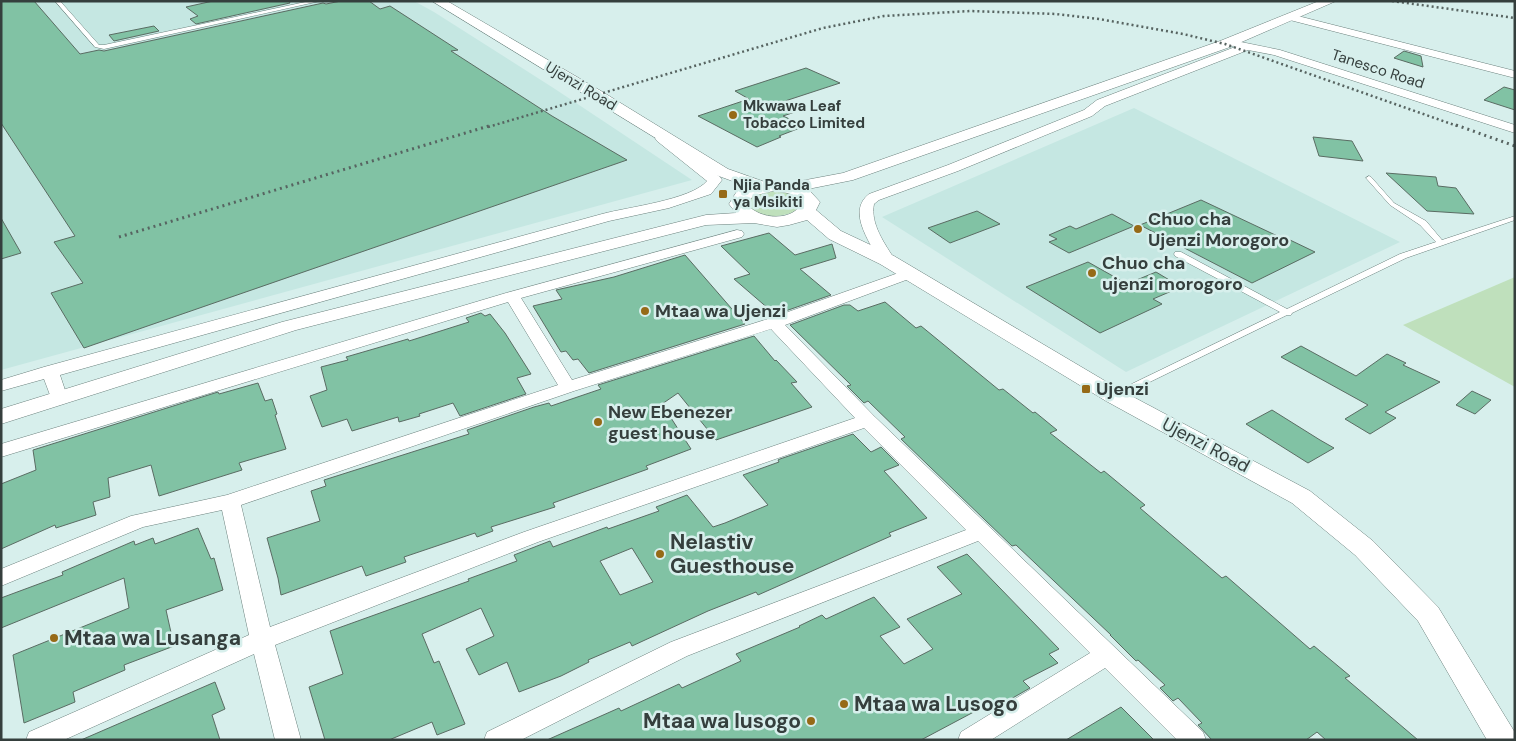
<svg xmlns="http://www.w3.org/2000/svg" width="1516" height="741" font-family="'DM Sans',sans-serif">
	<rect width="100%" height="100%" fill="#d7efec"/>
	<!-- built -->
	<g fill="#c5e7e2">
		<path d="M 1,1 L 414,1 L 434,12 L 555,89 L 692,180 L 1,370 Z"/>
		<path d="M 1134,108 L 1400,242 L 1126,372 L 882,217 Z"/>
	</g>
	<!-- green -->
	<g fill="#bfe0bc">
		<path d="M 769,190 C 781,191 796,191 802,203 L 797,211 C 774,219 766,218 745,206 L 747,197 Z"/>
		<path d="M 1515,277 L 1515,387 L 1403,325 Z"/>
	</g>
	<!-- building -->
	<g fill="#81c2a4" stroke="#5a6c63" fill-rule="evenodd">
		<path d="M 1,1 L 34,1 L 80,54 L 99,50 L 104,51 L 323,3 L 326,4 L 341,1 L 369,1 L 380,9 L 390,6 L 458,50 L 451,51 L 552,116 L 627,160 L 84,348 L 51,293 L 83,283 L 54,242 L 75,236 L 1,123 Z"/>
		<path d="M 213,1 L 289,1 L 290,3 L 196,24 L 190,19 L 198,16 L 186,7 Z"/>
		<path d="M 154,26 L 159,31 L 114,41 L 109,35 Z"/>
		<path d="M 1404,51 L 1421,56 L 1423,67 L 1394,58 Z"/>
		<path d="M 806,68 L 840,83 L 785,101 L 801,110 L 783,116 L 805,126 L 779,136 L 781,137 L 757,147 L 698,116 L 749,99 L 735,91 Z"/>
		<path d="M 1504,87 L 1515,90 L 1515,110 L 1484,100 Z"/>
		<path d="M 1313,137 L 1352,141 L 1363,161 L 1319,156 Z"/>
		<path d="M 1386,173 L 1436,177 L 1438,186 L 1456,188 L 1474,214 L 1427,211 Z"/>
		<path d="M 1201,200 L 1288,241 L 1290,240 L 1315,252 L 1252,283 L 1140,225 Z"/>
		<path d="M 977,211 L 1000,224 L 950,243 L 928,228 Z"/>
		<path d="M 1112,214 L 1134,226 L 1069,253 L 1049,242 L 1057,239 L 1049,235 L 1070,226 L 1076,229 Z"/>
		<path d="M 1,218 L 21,253 L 1,259 Z"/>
		<path d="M 769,233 L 795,255 L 832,244 L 836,258 L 800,269 L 831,295 L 777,314 L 773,309 L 770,310 L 734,279 L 750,274 L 721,246 Z"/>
		<path d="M 685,255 L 745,324 L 589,373 L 578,359 L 573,360 L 566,351 L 561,352 L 533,306 L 562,299 L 556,290 L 614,277 Z"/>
		<path d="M 1088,262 L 1127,284 L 1156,272 L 1181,287 L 1153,299 L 1162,304 L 1100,333 L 1026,287 Z"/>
		<path d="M 885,302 L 916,328 L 921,326 L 999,390 L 1003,389 L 1033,413 L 1035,412 L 1057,430 L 1050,433 L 1101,473 L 1104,471 L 1145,505 L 1140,508 L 1222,578 L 1226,576 L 1310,649 L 1314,646 L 1350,676 L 1345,678 L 1418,740 L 1326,740 L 1317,732 L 1306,740 L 1212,740 L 1198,725 L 1202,723 L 1178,698 L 1173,701 L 1160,688 L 1165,685 L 1138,660 L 1136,661 L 1110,635 L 1111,635 L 1016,545 L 1012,546 L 901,439 L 905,437 L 868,401 L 864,403 L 847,386 L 851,385 L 790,325 L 844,305 L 850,305 L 858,311 Z"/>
		<path d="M 481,313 L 485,316 L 490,314 L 505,333 L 531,374 L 517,378 L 526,394 L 460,416 L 453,403 L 419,414 L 420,416 L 399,422 L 398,417 L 352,431 L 347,419 L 322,427 L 310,396 L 327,390 L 321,367 L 348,360 L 346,357 L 408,339 L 409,341 L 469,322 L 466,318 Z"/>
		<path d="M 754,336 L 775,361 L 776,360 L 797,382 L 791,383 L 812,407 L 716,440 L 678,393 L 662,404 L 691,449 L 646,466 L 648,469 L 553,503 L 555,507 L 491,527 L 493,531 L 477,537 L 475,533 L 404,557 L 406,562 L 366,576 L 362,566 L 281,595 L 278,578 L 267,538 L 320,521 L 311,491 L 326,486 L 324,480 L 469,434 L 467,430 L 534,407 L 549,403 L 551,406 L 601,389 L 598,385 Z"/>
		<path d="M 1301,346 L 1356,376 L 1387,354 L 1406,363 L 1403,365 L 1440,382 L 1385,412 L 1396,418 L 1370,434 L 1345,419 L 1368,405 L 1281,357 Z"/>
		<path d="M 258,383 L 265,401 L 272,399 L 277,414 L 275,415 L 286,449 L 239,463 L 242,470 L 159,496 L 151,465 L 108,478 L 110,497 L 93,502 L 96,515 L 56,528 L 55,525 L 1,549 L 1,484 L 36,470 L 33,450 L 218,392 L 219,394 Z"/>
		<path d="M 1472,391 L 1491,400 L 1475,414 L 1456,405 Z"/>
		<path d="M 1272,410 L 1320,440 L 1334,448 L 1308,463 L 1246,424 Z"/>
		<path d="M 853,434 L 871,452 L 881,447 L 899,465 L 884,471 L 927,518 L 889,533 L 891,536 L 758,595 L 756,592 L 708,611 L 632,646 L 630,642 L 588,660 L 589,662 L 561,676 L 519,692 L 507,662 L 479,675 L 466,649 L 494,636 L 481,608 L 422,634 L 434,663 L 439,661 L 465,724 L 437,735 L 432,722 L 389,740 L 325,740 L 309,687 L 343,674 L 330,631 L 469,581 L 468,579 L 517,561 L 514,555 L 550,541 L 553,547 L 607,527 L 608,529 L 659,511 L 656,507 L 687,495 L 713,527 L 725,523 L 768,505 L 743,475 L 779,462 L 778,460 L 780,459 ZM 632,548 L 653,582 L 620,595 L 600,561 Z"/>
		<path d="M 198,528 L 211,559 L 214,558 L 223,590 L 166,610 L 174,646 L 124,665 L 125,670 L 73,692 L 75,702 L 24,723 L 13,655 L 129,608 L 124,578 L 1,628 L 1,598 L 63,575 L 62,572 L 134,541 L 135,545 L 153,538 L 155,544 Z"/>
		<path d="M 967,554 L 1059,649 L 1049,654 L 1058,663 L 1023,681 L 1030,688 L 990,711 L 985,706 L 921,740 L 547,740 L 619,708 L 621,711 L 679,684 L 682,688 L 741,661 L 736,654 L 800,627 L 799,626 L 822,615 L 826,619 L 874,597 L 900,627 L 880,636 L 904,664 L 933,649 L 907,619 L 962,594 L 937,567 Z"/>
		<path d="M 215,682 L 225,709 L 212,715 L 220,740 L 81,740 Z"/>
		<path d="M 1121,707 L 1154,740 L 1066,740 Z"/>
	</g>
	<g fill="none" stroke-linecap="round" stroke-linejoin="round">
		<defs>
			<g id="service">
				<path d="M 55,1 L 60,1 L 99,45 L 104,45 L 310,1 L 320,1 L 104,49 L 95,47 Z"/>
				<path d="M 1369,176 L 1371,177 L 1394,203 L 1426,221 L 1442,240 L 1515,216 L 1515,220 L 1406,258 L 1292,313 L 1291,315 L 1287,315 L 1117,398 L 1111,398 L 1109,396 L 1111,394 L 1280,312 L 1175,256 L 1174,254 L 1175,252 L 1181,252 L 1287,309 L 1400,254 L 1436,242 L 1420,225 L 1390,205 L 1366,178 Z"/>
			</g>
			<g id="minor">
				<path d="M 1290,14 L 1515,71 L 1515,78 L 1286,19 L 1286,15 Z"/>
				<path d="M 1236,41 L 1280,50 L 1515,125 L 1515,133 L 1274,55 L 1248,50 L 1105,106 L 1092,116 L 958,171 L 879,200 L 874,204 C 870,224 885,244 895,260 L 892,263 L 882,263 L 879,260 C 869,241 847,211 869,194 L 948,165 L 1084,110 L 1097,100 L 1235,47 L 1231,44 Z"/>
				<path d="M 661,134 L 665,135 L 720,177 L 722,180 L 711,194 L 669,208 L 609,221 L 60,375 L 68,399 L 65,403 L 59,405 L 53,403 L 44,379 L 1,391 L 1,380 L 44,367 L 602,214 C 628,207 691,200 707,181 L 657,141 L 655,138 Z"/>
				<path d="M 737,230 L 742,231 L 744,234 L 742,237 L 521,298 L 572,380 L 768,319 L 904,271 L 914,271 L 917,274 L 914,277 L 785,325 L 874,416 L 1203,732 L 1206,740 L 1177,740 L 1105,668 L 991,740 L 958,740 L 961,732 L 1090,653 L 978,541 L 687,656 L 521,740 L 484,740 L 487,732 L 671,642 L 966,530 L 864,428 L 538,542 L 275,645 L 301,740 L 275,740 L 254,654 L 64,740 L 26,740 L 29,732 L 249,635 L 222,510 L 143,527 L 1,586 L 1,569 L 131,516 L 227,495 L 558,385 L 508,302 L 1,457 L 1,444 L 506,293 ZM 771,329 L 855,418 L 524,532 L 270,627 L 241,505 L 574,391 Z"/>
			</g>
			<path id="tertiary" d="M 432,1 L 447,1 L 601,91 L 728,169 L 765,182 L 790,183 L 843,173 L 1220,41 L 1319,1 L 1336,1 L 1230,47 L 853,180 L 808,189 L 820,202 L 816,210 L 841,231 L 894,256 L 1122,391 L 1310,491 L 1373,541 L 1438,607 L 1514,731 L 1515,740 L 1487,740 L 1418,621 L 1355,555 L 1292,503 L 1106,401 L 880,264 L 829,239 L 807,220 L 789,225 L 777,227 L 754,223 L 706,225 L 296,330 L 1,424 L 1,409 L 282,322 L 706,215 L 736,213 L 729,204 L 737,191 L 746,186 L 716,175 ZM 773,191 C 785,192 794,193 802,202 C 794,222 759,220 747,204 L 753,196 Z"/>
		</defs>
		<!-- service casing -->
		<use href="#service" stroke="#6c827e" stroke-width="1"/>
		<!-- minor casing -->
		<use href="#minor" stroke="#6c827e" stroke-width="1"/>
		<!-- tertiary casing -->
		<use href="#tertiary" stroke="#6c827e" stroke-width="1"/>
		<!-- service -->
		<use href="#service" fill="#fff" fill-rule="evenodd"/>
		<!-- minor -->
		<use href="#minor" fill="#fff" fill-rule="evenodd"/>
		<!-- tertiary -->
		<use href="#tertiary" fill="#fff" fill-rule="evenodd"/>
		<!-- rail-far1 -->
		<g stroke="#576461" stroke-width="2.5" stroke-dasharray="2 3" stroke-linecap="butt">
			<path d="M 1392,1 L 1515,18"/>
			<path d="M 488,127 L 823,28 L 884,16 L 970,11 L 1056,14 L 1099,19 L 1183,34 L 1225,44 L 1460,127"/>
		</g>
		<!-- rail -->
		<g stroke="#576461" stroke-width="3" stroke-dasharray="2 4" stroke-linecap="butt">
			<path d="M 1456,125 L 1515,146"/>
			<path d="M 119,237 L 492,125"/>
		</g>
	</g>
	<!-- markers -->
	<g fill="#966a17" stroke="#d7efec" stroke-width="2">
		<circle cx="733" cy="115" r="5"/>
		<rect x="718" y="189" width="10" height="10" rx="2.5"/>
		<circle cx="1138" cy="229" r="5"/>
		<circle cx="1092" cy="273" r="5"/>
		<circle cx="645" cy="311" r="5"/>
		<rect x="1081" y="384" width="10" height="10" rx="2.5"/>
		<circle cx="598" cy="422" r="5"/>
		<circle cx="660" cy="554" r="5"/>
		<circle cx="54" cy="638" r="5"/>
		<circle cx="844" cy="704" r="5"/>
		<circle cx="811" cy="721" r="5"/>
	</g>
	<g text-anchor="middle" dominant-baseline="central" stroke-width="5" stroke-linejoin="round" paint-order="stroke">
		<!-- far-street labels -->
		<g font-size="15" fill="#353f3d" stroke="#d7efec">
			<text transform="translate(1378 69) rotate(18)">Tanesco Road</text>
			<text transform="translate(581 86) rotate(31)">Ujenzi Road</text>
		</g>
		<!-- far-poi labels -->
		<g font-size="15" font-weight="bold" fill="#353f3d" stroke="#d7efec" text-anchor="start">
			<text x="743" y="106">Mkwawa Leaf<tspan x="743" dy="17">Tobacco Limited</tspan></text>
			<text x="733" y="185">Njia Panda<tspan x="733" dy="17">ya Msikiti</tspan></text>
		</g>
		<!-- poi labels -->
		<g font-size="18" font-weight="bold" fill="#353f3d" stroke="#d7efec" text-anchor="start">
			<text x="1148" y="219">Chuo cha<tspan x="1148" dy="21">Ujenzi Morogoro</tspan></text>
			<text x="1102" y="263">Chuo cha<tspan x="1102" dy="21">ujenzi morogoro</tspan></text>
			<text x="655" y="311">Mtaa wa Ujenzi</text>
			<text x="1096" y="389">Ujenzi</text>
			<text x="608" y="412">New Ebenezer<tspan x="608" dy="21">guest house</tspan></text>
		</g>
		<!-- street labels -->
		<g font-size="18" fill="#353f3d" stroke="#d7efec">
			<text transform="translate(1206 445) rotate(28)">Ujenzi Road</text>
		</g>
		<!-- near-poi labels -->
		<g font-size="21" font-weight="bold" fill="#353f3d" stroke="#d7efec" text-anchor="start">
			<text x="670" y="542">Nelastiv<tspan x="670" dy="24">Guesthouse</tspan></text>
			<text x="64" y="638">Mtaa wa Lusanga</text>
			<text x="854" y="704">Mtaa wa Lusogo</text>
			<text x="801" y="721" text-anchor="end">Mtaa wa lusogo</text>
		</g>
	</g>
	<!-- border -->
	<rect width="1516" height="741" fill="none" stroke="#353f3d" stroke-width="5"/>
</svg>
